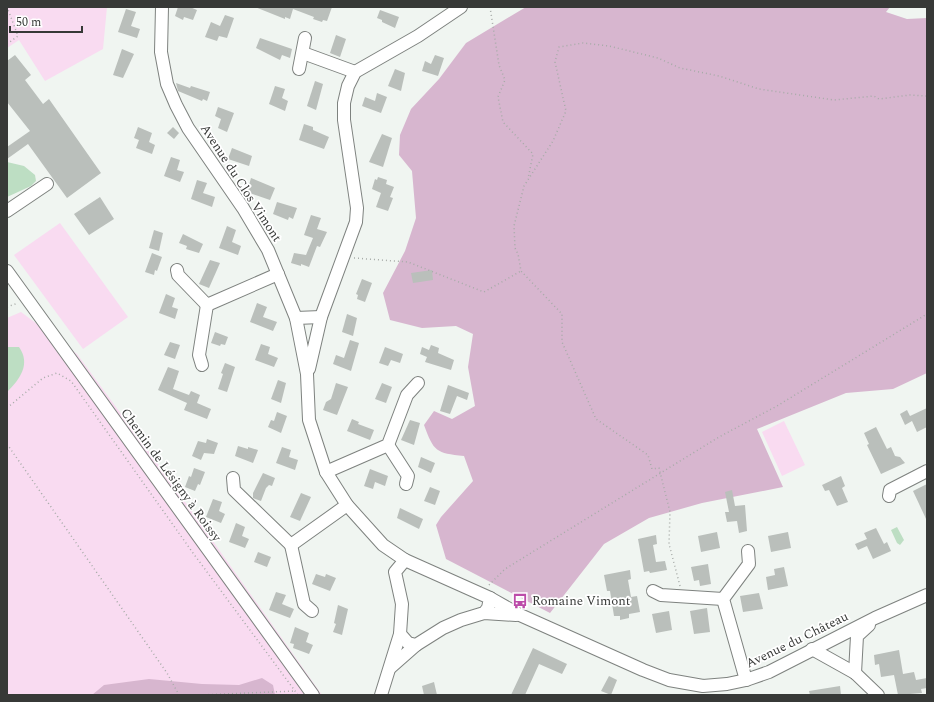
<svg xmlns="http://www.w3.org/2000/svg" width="934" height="702" font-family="Spectral,serif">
	<rect width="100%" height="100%" fill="#f0f5f1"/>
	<!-- green -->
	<g fill="#f9dbf1">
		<path d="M 7,7 L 107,7 L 103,49 L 45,81 L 19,40 L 7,48 Z"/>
		<path d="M 60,223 L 128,317 L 83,349 L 14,255 Z"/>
		<path d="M 21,312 L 77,354 L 166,475 L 322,695 L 7,695 L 7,318 Z"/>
		<path d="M 784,421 L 805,465 L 782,476 L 762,432 Z"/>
	</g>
	<!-- forest -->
	<g fill="#d7b6cf">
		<path d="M 526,7 L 890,7 L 886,12 L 907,19 L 927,18 L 927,373 L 893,389 L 846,393 L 757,429 L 783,487 L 702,503 L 649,518 L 604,544 L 550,613 L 446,559 L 436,525 L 441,517 L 473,481 L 464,456 C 436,453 434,452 424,425 L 434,411 L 452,419 L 475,406 L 468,367 L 473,334 L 456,326 L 422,328 L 390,320 L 383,293 L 405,251 L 416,218 L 412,171 L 399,155 L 400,135 L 411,109 L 439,79 L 466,43 Z"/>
		<path d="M 262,678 L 273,685 L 275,695 L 92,695 L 104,685 L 149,679 L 202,684 L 239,685 Z"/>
	</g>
	<!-- water -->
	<g fill="#bddec3">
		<path d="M 7,162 L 24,166 L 35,175 L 36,181 L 31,186 L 7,197 Z"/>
		<path d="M 7,347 L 19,347 C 31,364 20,379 7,392 Z"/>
		<path d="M 897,527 L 904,540 L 900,545 L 897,543 L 891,530 Z"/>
	</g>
	<!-- building -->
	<g fill="#babfbb">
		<path d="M 178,7 L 190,7 L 197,10 L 193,20 L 184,17 L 183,20 L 175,16 Z"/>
		<path d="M 255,7 L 332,7 L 327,21 L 323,20 L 322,22 L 313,19 L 314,17 L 293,9 L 290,19 L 285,17 L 285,19 Z"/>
		<path d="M 126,9 L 136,12 L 131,26 L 140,29 L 137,38 L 118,32 Z"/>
		<path d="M 380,10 L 399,17 L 395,28 L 382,22 L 382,20 L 377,18 Z"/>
		<path d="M 225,15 L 234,18 L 227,38 L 219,36 L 217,41 L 205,37 L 211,22 L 220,26 Z"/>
		<path d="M 336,35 L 346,39 L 340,57 L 330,53 Z"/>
		<path d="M 260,38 L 292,49 L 290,58 L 282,55 L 280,60 L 256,48 Z"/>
		<path d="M 122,49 L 134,54 L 123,78 L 113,75 Z"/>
		<path d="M 15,55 L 31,75 L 25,80 L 43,104 L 49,99 L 101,173 L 67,198 L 28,144 L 7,159 L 7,147 L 30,131 L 7,102 L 7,61 Z"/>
		<path d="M 435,55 L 444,58 L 438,76 L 422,71 L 425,61 L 431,64 Z"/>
		<path d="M 395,69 L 405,73 L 401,91 L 388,86 Z"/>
		<path d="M 315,81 L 323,84 L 316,110 L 307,106 Z"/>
		<path d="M 176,83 L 190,88 L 191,86 L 210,92 L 207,101 L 203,99 L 202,101 L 178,91 Z"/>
		<path d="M 275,86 L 285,89 L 282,98 L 288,101 L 285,111 L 269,104 Z"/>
		<path d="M 377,93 L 387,97 L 381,113 L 362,106 L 365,97 L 375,101 Z"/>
		<path d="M 218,107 L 234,113 L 227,132 L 218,128 L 221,119 L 215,116 Z"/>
		<path d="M 304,124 L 313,127 L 313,130 L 329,137 L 324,149 L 299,140 Z"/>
		<path d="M 138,127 L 152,133 L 149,142 L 155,145 L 152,154 L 136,148 L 139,140 L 134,138 Z"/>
		<path d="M 173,127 L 179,133 L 174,139 L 167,133 Z"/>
		<path d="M 382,134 L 392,138 L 383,167 L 369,162 Z"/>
		<path d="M 232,148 L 252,156 L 249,166 L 228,159 Z"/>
		<path d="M 171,157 L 180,160 L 177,170 L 184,172 L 180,182 L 164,176 Z"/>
		<path d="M 378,177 L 387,180 L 386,184 L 394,187 L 390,197 L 393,198 L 388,211 L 376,207 L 381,193 L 372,189 L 375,179 L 377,180 Z"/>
		<path d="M 251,178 L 275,188 L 270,200 L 247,192 Z"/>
		<path d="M 197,180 L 207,183 L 203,193 L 215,197 L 212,207 L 191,199 Z"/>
		<path d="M 100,197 L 114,219 L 89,235 L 74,214 Z"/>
		<path d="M 277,202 L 297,208 L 293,219 L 289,217 L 288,220 L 273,214 Z"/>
		<path d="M 311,215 L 321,218 L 317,229 L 327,232 L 320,247 L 317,246 L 309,267 L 301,264 L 301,266 L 291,263 L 294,253 L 306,255 L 313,238 L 304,235 Z"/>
		<path d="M 227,226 L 236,230 L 232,242 L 241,246 L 238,255 L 219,248 Z"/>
		<path d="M 154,230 L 163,233 L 159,251 L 149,248 Z"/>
		<path d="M 183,234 L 203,244 L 199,253 L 186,249 L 187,246 L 179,243 Z"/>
		<path d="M 152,253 L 162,257 L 157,271 L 155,270 L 154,275 L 145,272 Z"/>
		<path d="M 210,260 L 220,263 L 209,288 L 199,284 Z"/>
		<path d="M 432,270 L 433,280 L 413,283 L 411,273 Z"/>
		<path d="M 362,279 L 372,283 L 365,302 L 357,299 L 358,295 L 356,294 Z"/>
		<path d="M 166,294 L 175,298 L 172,307 L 178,309 L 175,319 L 159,313 Z"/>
		<path d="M 257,303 L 267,307 L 263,317 L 277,322 L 273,331 L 250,322 Z"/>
		<path d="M 347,314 L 357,318 L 353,336 L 342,332 Z"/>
		<path d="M 215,332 L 228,337 L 225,345 L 221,344 L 220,346 L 211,343 Z"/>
		<path d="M 350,340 L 359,343 L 351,371 L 333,364 L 336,355 L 344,358 Z"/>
		<path d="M 170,342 L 180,345 L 175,359 L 164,355 Z"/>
		<path d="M 261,344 L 270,347 L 268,354 L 278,358 L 274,367 L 255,360 Z"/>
		<path d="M 431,345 L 439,348 L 438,353 L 454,360 L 451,370 L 425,362 L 427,357 L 420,354 L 422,347 L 429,350 Z"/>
		<path d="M 385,347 L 403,354 L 400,363 L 391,360 L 388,366 L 379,363 Z"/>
		<path d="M 225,363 L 235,367 L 227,392 L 218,389 L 223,374 L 221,373 Z"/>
		<path d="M 168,367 L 179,371 L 173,389 L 189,395 L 191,391 L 200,395 L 197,403 L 211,409 L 207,419 L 184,410 L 187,403 L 158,390 Z"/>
		<path d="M 278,380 L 286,383 L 281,403 L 271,399 Z"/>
		<path d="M 336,383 L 348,387 L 337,415 L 323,410 L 326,402 L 331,399 Z"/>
		<path d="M 382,383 L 392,387 L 386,403 L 375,399 Z"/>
		<path d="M 448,385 L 469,393 L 467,400 L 457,396 L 450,414 L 440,411 Z"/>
		<path d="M 927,408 L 927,427 L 917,432 L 912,421 L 905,425 L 900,414 L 907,410 L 910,416 Z"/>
		<path d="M 277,412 L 287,416 L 281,433 L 268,427 L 271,420 L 274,421 Z"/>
		<path d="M 352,419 L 359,422 L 358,424 L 374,430 L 370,440 L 347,431 Z"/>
		<path d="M 410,420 L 420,423 L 414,445 L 401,440 Z"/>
		<path d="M 876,427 L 887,449 L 891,447 L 895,456 L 900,457 L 905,463 L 881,474 L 867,445 L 869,444 L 864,433 Z"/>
		<path d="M 207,439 L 218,443 L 214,454 L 204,453 L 201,460 L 192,456 L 198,441 L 206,443 Z"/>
		<path d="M 238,446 L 248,449 L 248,447 L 258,450 L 253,463 L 235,456 Z"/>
		<path d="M 282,447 L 291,450 L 289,457 L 298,460 L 295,470 L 276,463 Z"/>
		<path d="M 421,457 L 435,463 L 431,473 L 418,467 Z"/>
		<path d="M 194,468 L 205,472 L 200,485 L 198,484 L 195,491 L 185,487 L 189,476 L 191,477 Z"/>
		<path d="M 370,469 L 388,476 L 385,486 L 375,482 L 373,489 L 364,486 Z"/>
		<path d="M 263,473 L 275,478 L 272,486 L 269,485 L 266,488 L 261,501 L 253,498 L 253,493 Z"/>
		<path d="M 841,476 L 845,486 L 842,488 L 848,502 L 837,506 L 829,490 L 825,491 L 822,485 Z"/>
		<path d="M 927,484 L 927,521 L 913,491 Z"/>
		<path d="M 430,487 L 440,491 L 435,505 L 424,501 Z"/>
		<path d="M 732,490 L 735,506 L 745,505 L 747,531 L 739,533 L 737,521 L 727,522 L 725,512 L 729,512 L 725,492 Z"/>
		<path d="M 301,493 L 311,497 L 300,521 L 290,517 Z"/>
		<path d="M 213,499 L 222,502 L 219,511 L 225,514 L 221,523 L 206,517 Z"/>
		<path d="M 400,508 L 423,519 L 419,529 L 397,518 Z"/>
		<path d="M 236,523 L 245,527 L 242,536 L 249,539 L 245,548 L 229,542 Z"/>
		<path d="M 876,528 L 884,544 L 887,542 L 891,551 L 873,559 L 867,546 L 858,550 L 855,544 L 867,539 L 864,533 Z"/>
		<path d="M 717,532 L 720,548 L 701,552 L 698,536 Z"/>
		<path d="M 788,532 L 791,548 L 771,552 L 768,536 Z"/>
		<path d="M 656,535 L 657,544 L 653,545 L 656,562 L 665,561 L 667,570 L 650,573 L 649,571 L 644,572 L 638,539 Z"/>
		<path d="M 258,552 L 271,557 L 267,567 L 254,562 Z"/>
		<path d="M 708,564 L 711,584 L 700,586 L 699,580 L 694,581 L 691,567 Z"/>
		<path d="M 784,567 L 788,586 L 768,590 L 766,577 L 775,575 L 774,569 Z"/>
		<path d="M 630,570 L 631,579 L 628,580 L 631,597 L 637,596 L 640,612 L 629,614 L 629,618 L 620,620 L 620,616 L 614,616 L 610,591 L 607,591 L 604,575 Z"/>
		<path d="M 316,574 L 325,577 L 326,574 L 336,578 L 330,591 L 312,584 Z"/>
		<path d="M 276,592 L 286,595 L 282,604 L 294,609 L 290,618 L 269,610 Z"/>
		<path d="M 759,593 L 763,609 L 743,612 L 740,596 Z"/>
		<path d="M 338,605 L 348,609 L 342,635 L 333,632 L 336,624 L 334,623 Z"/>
		<path d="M 707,608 L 710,632 L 694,634 L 690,611 Z"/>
		<path d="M 669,611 L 672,630 L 656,633 L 652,614 Z"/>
		<path d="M 295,627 L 309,633 L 306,642 L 313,645 L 309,654 L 293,648 L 294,644 L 290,643 Z"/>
		<path d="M 533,648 L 567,664 L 562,674 L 539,664 L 525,695 L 511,695 Z"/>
		<path d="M 899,650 L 903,674 L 914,672 L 916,680 L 927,678 L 927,688 L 921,689 L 922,693 L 898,695 L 894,675 L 881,677 L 879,664 L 875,665 L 874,655 Z"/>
		<path d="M 609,676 L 617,680 L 611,695 L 601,691 Z"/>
		<path d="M 434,682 L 437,695 L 424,695 L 422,686 Z"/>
		<path d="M 840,686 L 841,695 L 810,695 L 809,691 Z"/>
	</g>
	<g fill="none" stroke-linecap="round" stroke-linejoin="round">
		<defs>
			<g id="minor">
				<path d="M 162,7 L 161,52 L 167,84 L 176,105 L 188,128 L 243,208 L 268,250 L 296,318 L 307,374 L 309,420 L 326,472 L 347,505 L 383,545 L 405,560"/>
				<path d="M 303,53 L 355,72"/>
				<path d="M 299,69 L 305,38"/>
				<path d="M 7,211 L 47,184"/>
				<path d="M 177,270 L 178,275 L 207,305 L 278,274"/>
				<path d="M 7,271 L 313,695"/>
				<path d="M 296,318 L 321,317"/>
				<path d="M 202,365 L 199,355 L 207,305"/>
				<path d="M 309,369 L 321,317 L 356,222 L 357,208 L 344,120 L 344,103 L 348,86 L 355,72 L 418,36 L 461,7"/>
				<path d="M 388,445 L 408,476 L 406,484"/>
				<path d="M 326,472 L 388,445 L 407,395 L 418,383"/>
				<path d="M 233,478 L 234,490 L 291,545 L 347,505"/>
				<path d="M 889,496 L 890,490 L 927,471"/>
				<path d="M 291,545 L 304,604 L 312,611"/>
				<path d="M 653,591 L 661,595 L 723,599"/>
				<path d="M 490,598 L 520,615 L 643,670 L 669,680 L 703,686 L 727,684 L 746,680 L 769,672 L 875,618 L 927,595"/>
				<path d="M 484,613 L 488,608 L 490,598 L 405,560 L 395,572 L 402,604 L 400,634 L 408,643 L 416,645 L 443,628 L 461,620 L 484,613 L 516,615"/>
				<path d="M 812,649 L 855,673 L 878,695"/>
				<path d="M 391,667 L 416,645"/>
				<path d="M 855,673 L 857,636 L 869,625"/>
				<path d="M 746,680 L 723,599 L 749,564 L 748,551"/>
				<path d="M 381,695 L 400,634"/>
			</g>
		</defs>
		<!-- minor casing -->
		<use href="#minor" stroke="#7e827f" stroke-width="14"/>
		<!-- path -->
		<g stroke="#a7aba8" stroke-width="1.5" stroke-dasharray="1 3" stroke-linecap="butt">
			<path d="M 490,7 L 499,65 L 505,80 L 498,97 L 503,122 L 533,154 L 528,179"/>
			<path d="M 7,44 L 18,36 L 7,7"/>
			<path d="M 354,258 L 408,262 L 484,292 L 521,271"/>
			<path d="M 7,307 L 18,303"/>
			<path d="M 7,408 L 43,378 L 57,373 L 71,381 L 193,553 L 298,695"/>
			<path d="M 7,444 L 167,673 L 179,695"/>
			<path d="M 489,585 L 505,569 L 719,437 L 777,406 L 927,314"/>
			<path d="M 680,586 L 669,544 L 670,512 L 659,468 L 652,469 L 648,455 L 596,419 L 562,342 L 562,314 L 521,271 L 518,254 L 515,248 L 514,226 L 524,186 L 553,141 L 566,111 L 555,62 L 559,47 L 583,43 L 609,46 L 658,58 L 680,68 L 719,76 L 759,89 L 834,100 L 874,96 L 879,99 L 910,95 L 927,96"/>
			<path d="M 200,695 L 295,691"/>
		</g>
		<!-- minor -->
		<use href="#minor" stroke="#fff" stroke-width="12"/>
	</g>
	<!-- icons -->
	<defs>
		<symbol id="bus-bare" viewBox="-9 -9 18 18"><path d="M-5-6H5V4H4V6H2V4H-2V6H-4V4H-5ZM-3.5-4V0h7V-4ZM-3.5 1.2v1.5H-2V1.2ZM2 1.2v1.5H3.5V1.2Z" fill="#bc4ca9" stroke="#fff" stroke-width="2.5" paint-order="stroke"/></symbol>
	</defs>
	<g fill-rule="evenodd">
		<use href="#bus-bare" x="509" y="590" width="22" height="22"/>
	</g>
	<g text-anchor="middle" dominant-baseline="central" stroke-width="3.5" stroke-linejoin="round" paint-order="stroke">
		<!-- street labels -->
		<g font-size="13" fill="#373937" stroke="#fff">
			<text transform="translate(241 183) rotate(57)">Avenue du Clos Vimont</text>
			<text transform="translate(171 475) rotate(54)">Chemin de Lésigny à Roissy</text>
			<text transform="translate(797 640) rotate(-26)">Avenue du Château</text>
		</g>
		<!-- poi labels -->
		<g font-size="13" fill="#373937" stroke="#fff" text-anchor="start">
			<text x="532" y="601">Romaine Vimont</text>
		</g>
	</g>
	<!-- border -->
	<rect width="934" height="702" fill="none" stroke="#373937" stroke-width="16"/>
	<!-- scale -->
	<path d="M10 26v6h72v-6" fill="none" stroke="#373937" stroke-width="2"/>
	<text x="16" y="26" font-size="12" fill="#373937" stroke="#ffffff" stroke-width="3" paint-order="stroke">50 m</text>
</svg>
